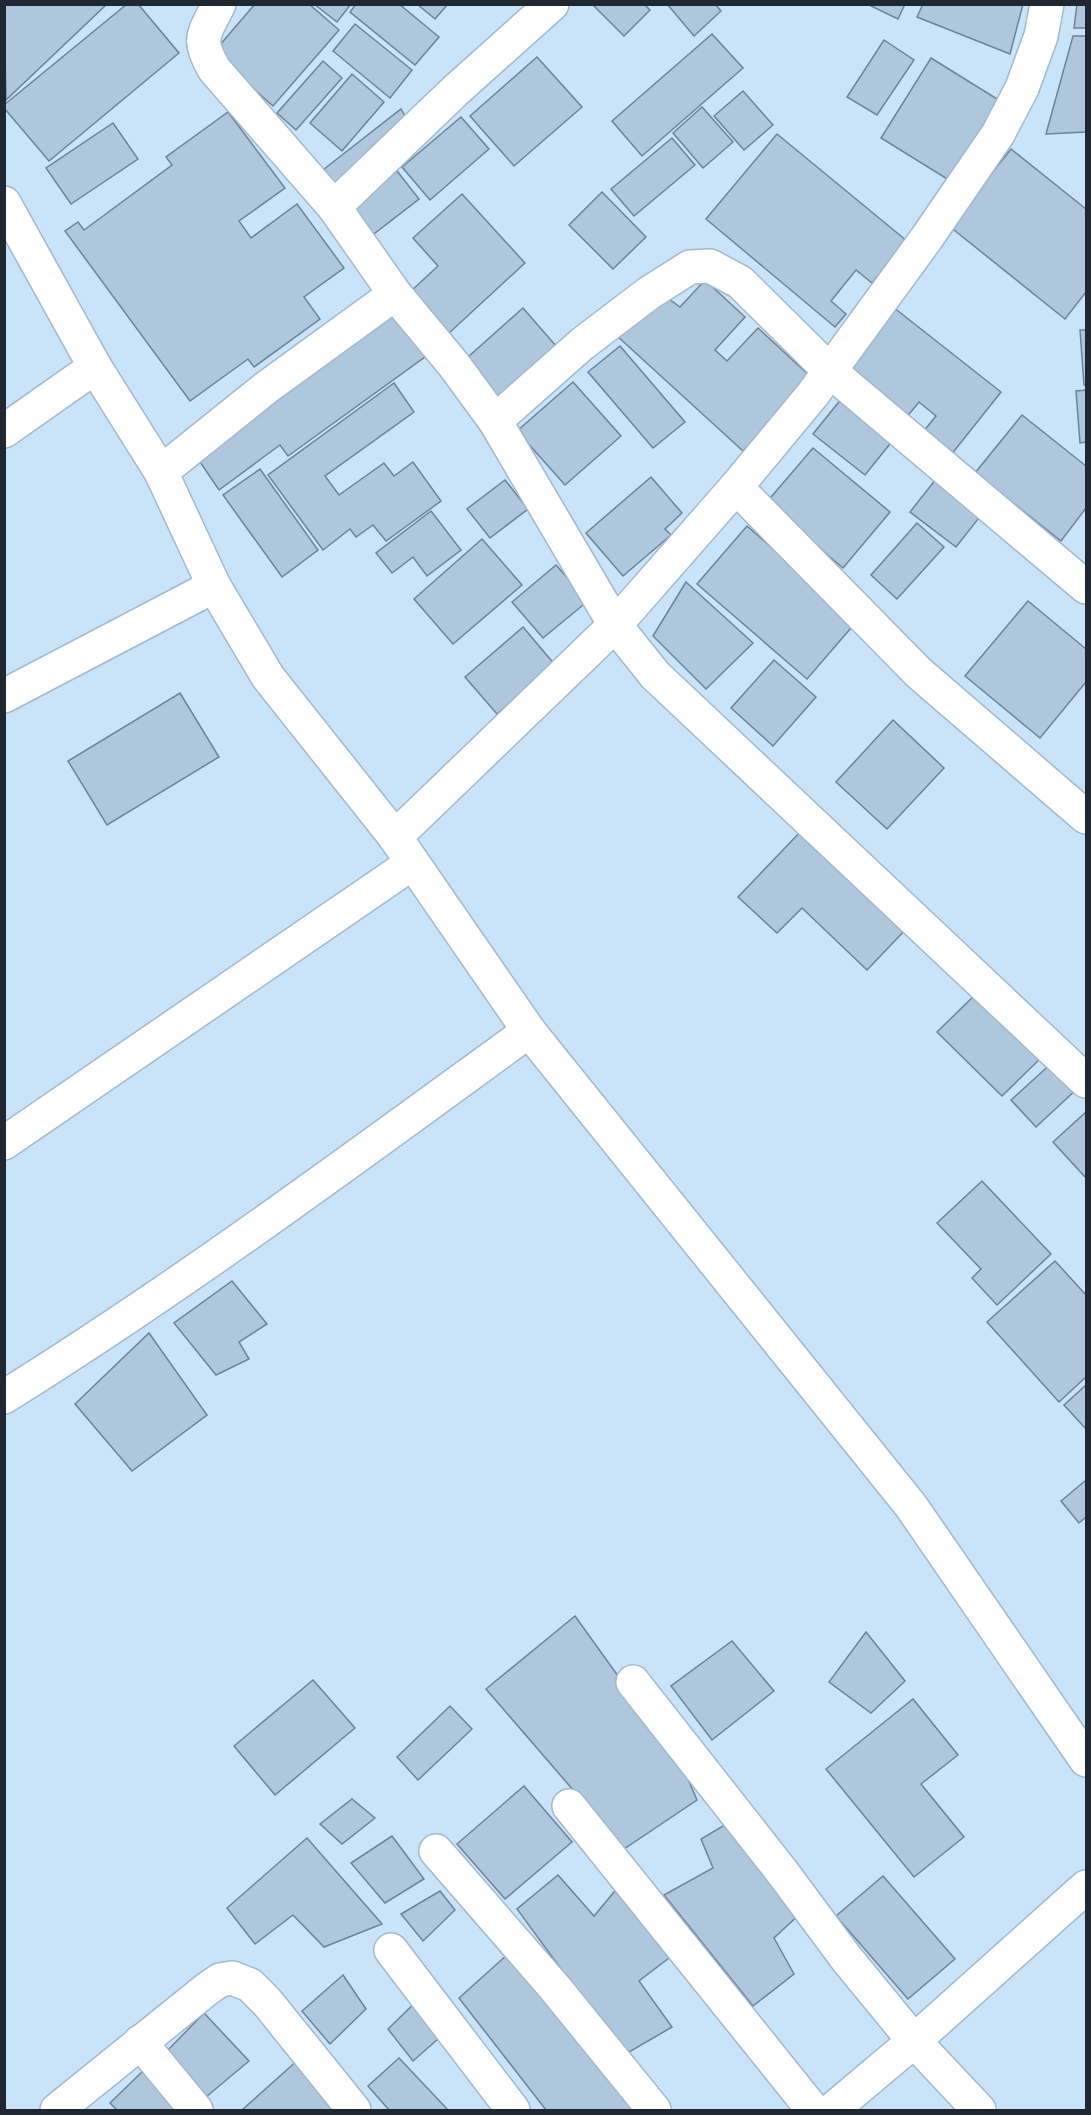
<svg xmlns="http://www.w3.org/2000/svg" width="1091" height="2115" font-family="Mulish,sans-serif">
	<rect width="100%" height="100%" fill="#c9e3f9"/>
	<!-- building -->
	<g fill="#aec7dd" stroke="#6c8498" stroke-width="1.5">
		<path d="M 4,4 L 107,4 L 6,100 Z"/>
		<path d="M 127,4 L 138,4 L 179,53 L 49,161 L 4,108 L 4,105 Z"/>
		<path d="M 255,4 L 309,4 L 339,30 L 273,106 L 213,53 Z"/>
		<path d="M 314,4 L 351,4 L 337,22 Z"/>
		<path d="M 356,4 L 399,4 L 439,37 L 415,65 L 350,12 Z"/>
		<path d="M 417,4 L 448,4 L 435,19 Z"/>
		<path d="M 592,4 L 644,4 L 650,10 L 624,36 Z"/>
		<path d="M 667,4 L 715,4 L 721,11 L 694,36 Z"/>
		<path d="M 867,4 L 905,4 L 898,19 Z"/>
		<path d="M 923,4 L 1023,4 L 1010,54 L 917,17 Z"/>
		<path d="M 1077,4 L 1086,4 L 1086,28 L 1074,28 Z"/>
		<path d="M 355,24 L 412,70 L 390,98 L 333,51 Z"/>
		<path d="M 712,34 L 743,68 L 642,156 L 612,121 Z"/>
		<path d="M 1073,36 L 1086,36 L 1086,132 L 1046,134 Z"/>
		<path d="M 884,40 L 914,60 L 877,115 L 847,97 Z"/>
		<path d="M 537,57 L 582,107 L 514,166 L 470,116 Z"/>
		<path d="M 931,58 L 1002,102 L 952,182 L 881,138 Z"/>
		<path d="M 323,61 L 342,78 L 296,130 L 277,113 Z"/>
		<path d="M 352,74 L 384,102 L 342,151 L 310,123 Z"/>
		<path d="M 743,91 L 773,125 L 744,150 L 714,116 Z"/>
		<path d="M 702,107 L 733,142 L 703,168 L 673,133 Z"/>
		<path d="M 401,109 L 410,125 L 339,196 L 319,173 Z"/>
		<path d="M 228,112 L 285,188 L 239,221 L 251,238 L 297,204 L 344,268 L 304,297 L 320,319 L 254,367 L 248,359 L 190,401 L 65,231 L 78,222 L 84,230 L 172,165 L 166,157 Z"/>
		<path d="M 461,117 L 489,149 L 430,200 L 402,167 Z"/>
		<path d="M 113,123 L 138,159 L 71,204 L 46,168 Z"/>
		<path d="M 777,134 L 907,241 L 872,283 L 856,270 L 831,301 L 846,314 L 835,327 L 706,219 Z"/>
		<path d="M 672,138 L 695,165 L 634,216 L 611,189 Z"/>
		<path d="M 1011,149 L 1086,209 L 1086,292 L 1065,319 L 949,226 Z"/>
		<path d="M 397,171 L 419,199 L 370,237 L 348,208 Z"/>
		<path d="M 602,192 L 646,237 L 613,269 L 569,225 Z"/>
		<path d="M 462,194 L 525,263 L 448,334 L 410,292 L 438,266 L 413,238 Z"/>
		<path d="M 705,280 L 745,317 L 715,350 L 727,361 L 758,328 L 812,378 L 743,451 L 616,335 L 659,292 L 680,307 Z"/>
		<path d="M 893,307 L 1001,392 L 951,455 L 923,432 L 936,416 L 919,402 L 906,418 L 843,369 Z"/>
		<path d="M 523,308 L 556,346 L 492,403 L 459,365 Z"/>
		<path d="M 395,311 L 429,354 L 288,456 L 280,445 L 219,490 L 196,456 Z"/>
		<path d="M 1080,330 L 1086,330 L 1086,385 L 1084,385 Z"/>
		<path d="M 620,346 L 685,422 L 653,448 L 588,372 Z"/>
		<path d="M 573,382 L 621,436 L 565,485 L 517,431 Z"/>
		<path d="M 394,383 L 414,412 L 325,476 L 339,495 L 384,463 L 394,476 L 413,462 L 441,501 L 386,541 L 373,525 L 356,537 L 350,529 L 323,550 L 268,475 Z"/>
		<path d="M 1086,390 L 1086,442 L 1080,443 L 1076,391 Z"/>
		<path d="M 846,393 L 898,434 L 865,475 L 813,434 Z"/>
		<path d="M 1022,415 L 1086,466 L 1086,508 L 1061,541 L 975,473 Z"/>
		<path d="M 813,448 L 890,512 L 843,568 L 766,503 Z"/>
		<path d="M 260,469 L 318,550 L 282,577 L 223,495 Z"/>
		<path d="M 940,474 L 986,509 L 956,547 L 910,512 Z"/>
		<path d="M 651,477 L 682,513 L 665,529 L 671,535 L 623,576 L 586,533 Z"/>
		<path d="M 505,480 L 528,509 L 490,538 L 467,509 Z"/>
		<path d="M 431,511 L 461,550 L 427,576 L 413,557 L 392,573 L 376,553 Z"/>
		<path d="M 917,523 L 944,547 L 897,599 L 871,575 Z"/>
		<path d="M 747,526 L 857,621 L 807,679 L 697,584 Z"/>
		<path d="M 482,539 L 522,585 L 453,644 L 414,599 Z"/>
		<path d="M 556,565 L 588,601 L 543,638 L 512,602 Z"/>
		<path d="M 686,582 L 753,643 L 706,689 L 653,636 Z"/>
		<path d="M 1028,601 L 1086,649 L 1086,682 L 1040,738 L 965,676 Z"/>
		<path d="M 523,627 L 555,665 L 497,714 L 465,677 Z"/>
		<path d="M 774,660 L 816,697 L 773,746 L 731,708 Z"/>
		<path d="M 180,693 L 219,757 L 107,825 L 68,761 Z"/>
		<path d="M 893,720 L 944,768 L 887,829 L 836,782 Z"/>
		<path d="M 804,828 L 909,926 L 867,970 L 802,908 L 777,933 L 738,897 Z"/>
		<path d="M 980,990 L 1045,1054 L 1002,1096 L 937,1032 Z"/>
		<path d="M 1054,1061 L 1079,1087 L 1036,1127 L 1011,1100 Z"/>
		<path d="M 1086,1112 L 1086,1178 L 1053,1142 Z"/>
		<path d="M 982,1181 L 1051,1254 L 997,1305 L 972,1278 L 981,1269 L 937,1223 Z"/>
		<path d="M 1055,1261 L 1086,1295 L 1086,1377 L 1059,1402 L 987,1322 Z"/>
		<path d="M 232,1281 L 267,1324 L 239,1342 L 249,1359 L 216,1375 L 174,1323 Z"/>
		<path d="M 149,1333 L 207,1415 L 132,1471 L 75,1404 Z"/>
		<path d="M 1086,1385 L 1086,1429 L 1064,1405 Z"/>
		<path d="M 1086,1480 L 1086,1517 L 1079,1523 L 1061,1501 Z"/>
		<path d="M 575,1616 L 682,1765 L 697,1800 L 624,1849 L 486,1689 Z"/>
		<path d="M 866,1632 L 905,1681 L 871,1713 L 829,1682 Z"/>
		<path d="M 732,1641 L 774,1691 L 712,1740 L 671,1686 Z"/>
		<path d="M 313,1680 L 355,1728 L 275,1795 L 234,1746 Z"/>
		<path d="M 913,1699 L 958,1755 L 921,1784 L 964,1837 L 914,1877 L 826,1769 Z"/>
		<path d="M 450,1706 L 472,1729 L 418,1780 L 397,1757 Z"/>
		<path d="M 524,1786 L 572,1842 L 505,1899 L 457,1844 Z"/>
		<path d="M 352,1799 L 375,1818 L 342,1844 L 320,1824 Z"/>
		<path d="M 728,1823 L 802,1912 L 774,1938 L 794,1974 L 753,2006 L 664,1895 L 713,1868 L 701,1839 Z"/>
		<path d="M 392,1836 L 424,1879 L 385,1903 L 351,1863 Z"/>
		<path d="M 307,1838 L 382,1924 L 324,1947 L 293,1915 L 255,1944 L 227,1908 Z"/>
		<path d="M 558,1875 L 594,1916 L 620,1885 L 677,1952 L 639,1981 L 672,2027 L 624,2055 L 517,1909 Z"/>
		<path d="M 883,1876 L 955,1959 L 908,1999 L 836,1916 Z"/>
		<path d="M 440,1891 L 455,1910 L 423,1941 L 401,1914 Z"/>
		<path d="M 508,1954 L 635,2110 L 546,2110 L 459,1998 Z"/>
		<path d="M 343,1975 L 366,2009 L 330,2044 L 302,2011 Z"/>
		<path d="M 420,1998 L 446,2032 L 413,2061 L 388,2029 Z"/>
		<path d="M 204,2013 L 249,2061 L 200,2102 L 166,2052 Z"/>
		<path d="M 300,2058 L 339,2110 L 242,2110 Z"/>
		<path d="M 399,2058 L 448,2110 L 389,2110 L 368,2086 Z"/>
		<path d="M 146,2068 L 181,2110 L 117,2110 L 110,2103 Z"/>
	</g>
	<g fill="none" stroke-linecap="round" stroke-linejoin="round">
		<defs>
			<g id="minor">
				<path d="M 219,4 C 204,35 196,37 214,69 L 334,207 L 395,294 L 454,365 L 495,421 L 615,625 L 655,675 L 1086,1081"/>
				<path d="M 4,203 L 95,367 L 161,472 L 214,586 L 268,677 L 395,837 L 529,1031 L 911,1506 L 1086,1760"/>
				<path d="M 334,207 L 455,91 L 552,4"/>
				<path d="M 495,421 L 582,344 L 649,293 L 690,267 L 710,266 L 740,282 L 830,371 L 1086,587"/>
				<path d="M 4,431 L 95,367"/>
				<path d="M 161,472 L 267,387 L 395,294"/>
				<path d="M 736,487 L 919,673 L 1086,817"/>
				<path d="M 4,696 L 214,586"/>
				<path d="M 395,837 L 615,625 L 736,487 L 813,394 L 926,239 L 998,134 L 1022,88 L 1041,36 L 1047,4"/>
				<path d="M 4,1143 L 411,864"/>
				<path d="M 4,1397 C 185,1284 357,1156 529,1031"/>
				<path d="M 633,1682 L 783,1873 L 846,1958 L 914,2041 L 979,2110"/>
				<path d="M 569,1806 L 813,2110"/>
				<path d="M 436,1851 L 555,1988 L 654,2110"/>
				<path d="M 391,1950 L 513,2110"/>
				<path d="M 140,2042 L 196,2110"/>
				<path d="M 57,2110 L 207,1989 L 220,1980 L 232,1978 L 250,1985 L 267,2002 L 354,2110"/>
				<path d="M 832,2110 L 914,2041 L 1086,1887"/>
			</g>
		</defs>
		<!-- minor casing -->
		<use href="#minor" stroke="#a1bad0" stroke-width="36"/>
		<!-- minor -->
		<use href="#minor" stroke="#fff" stroke-width="33"/>
	</g>
	<!-- border -->
	<rect width="1091" height="2115" fill="none" stroke="#1f2831" stroke-width="12"/>
</svg>
